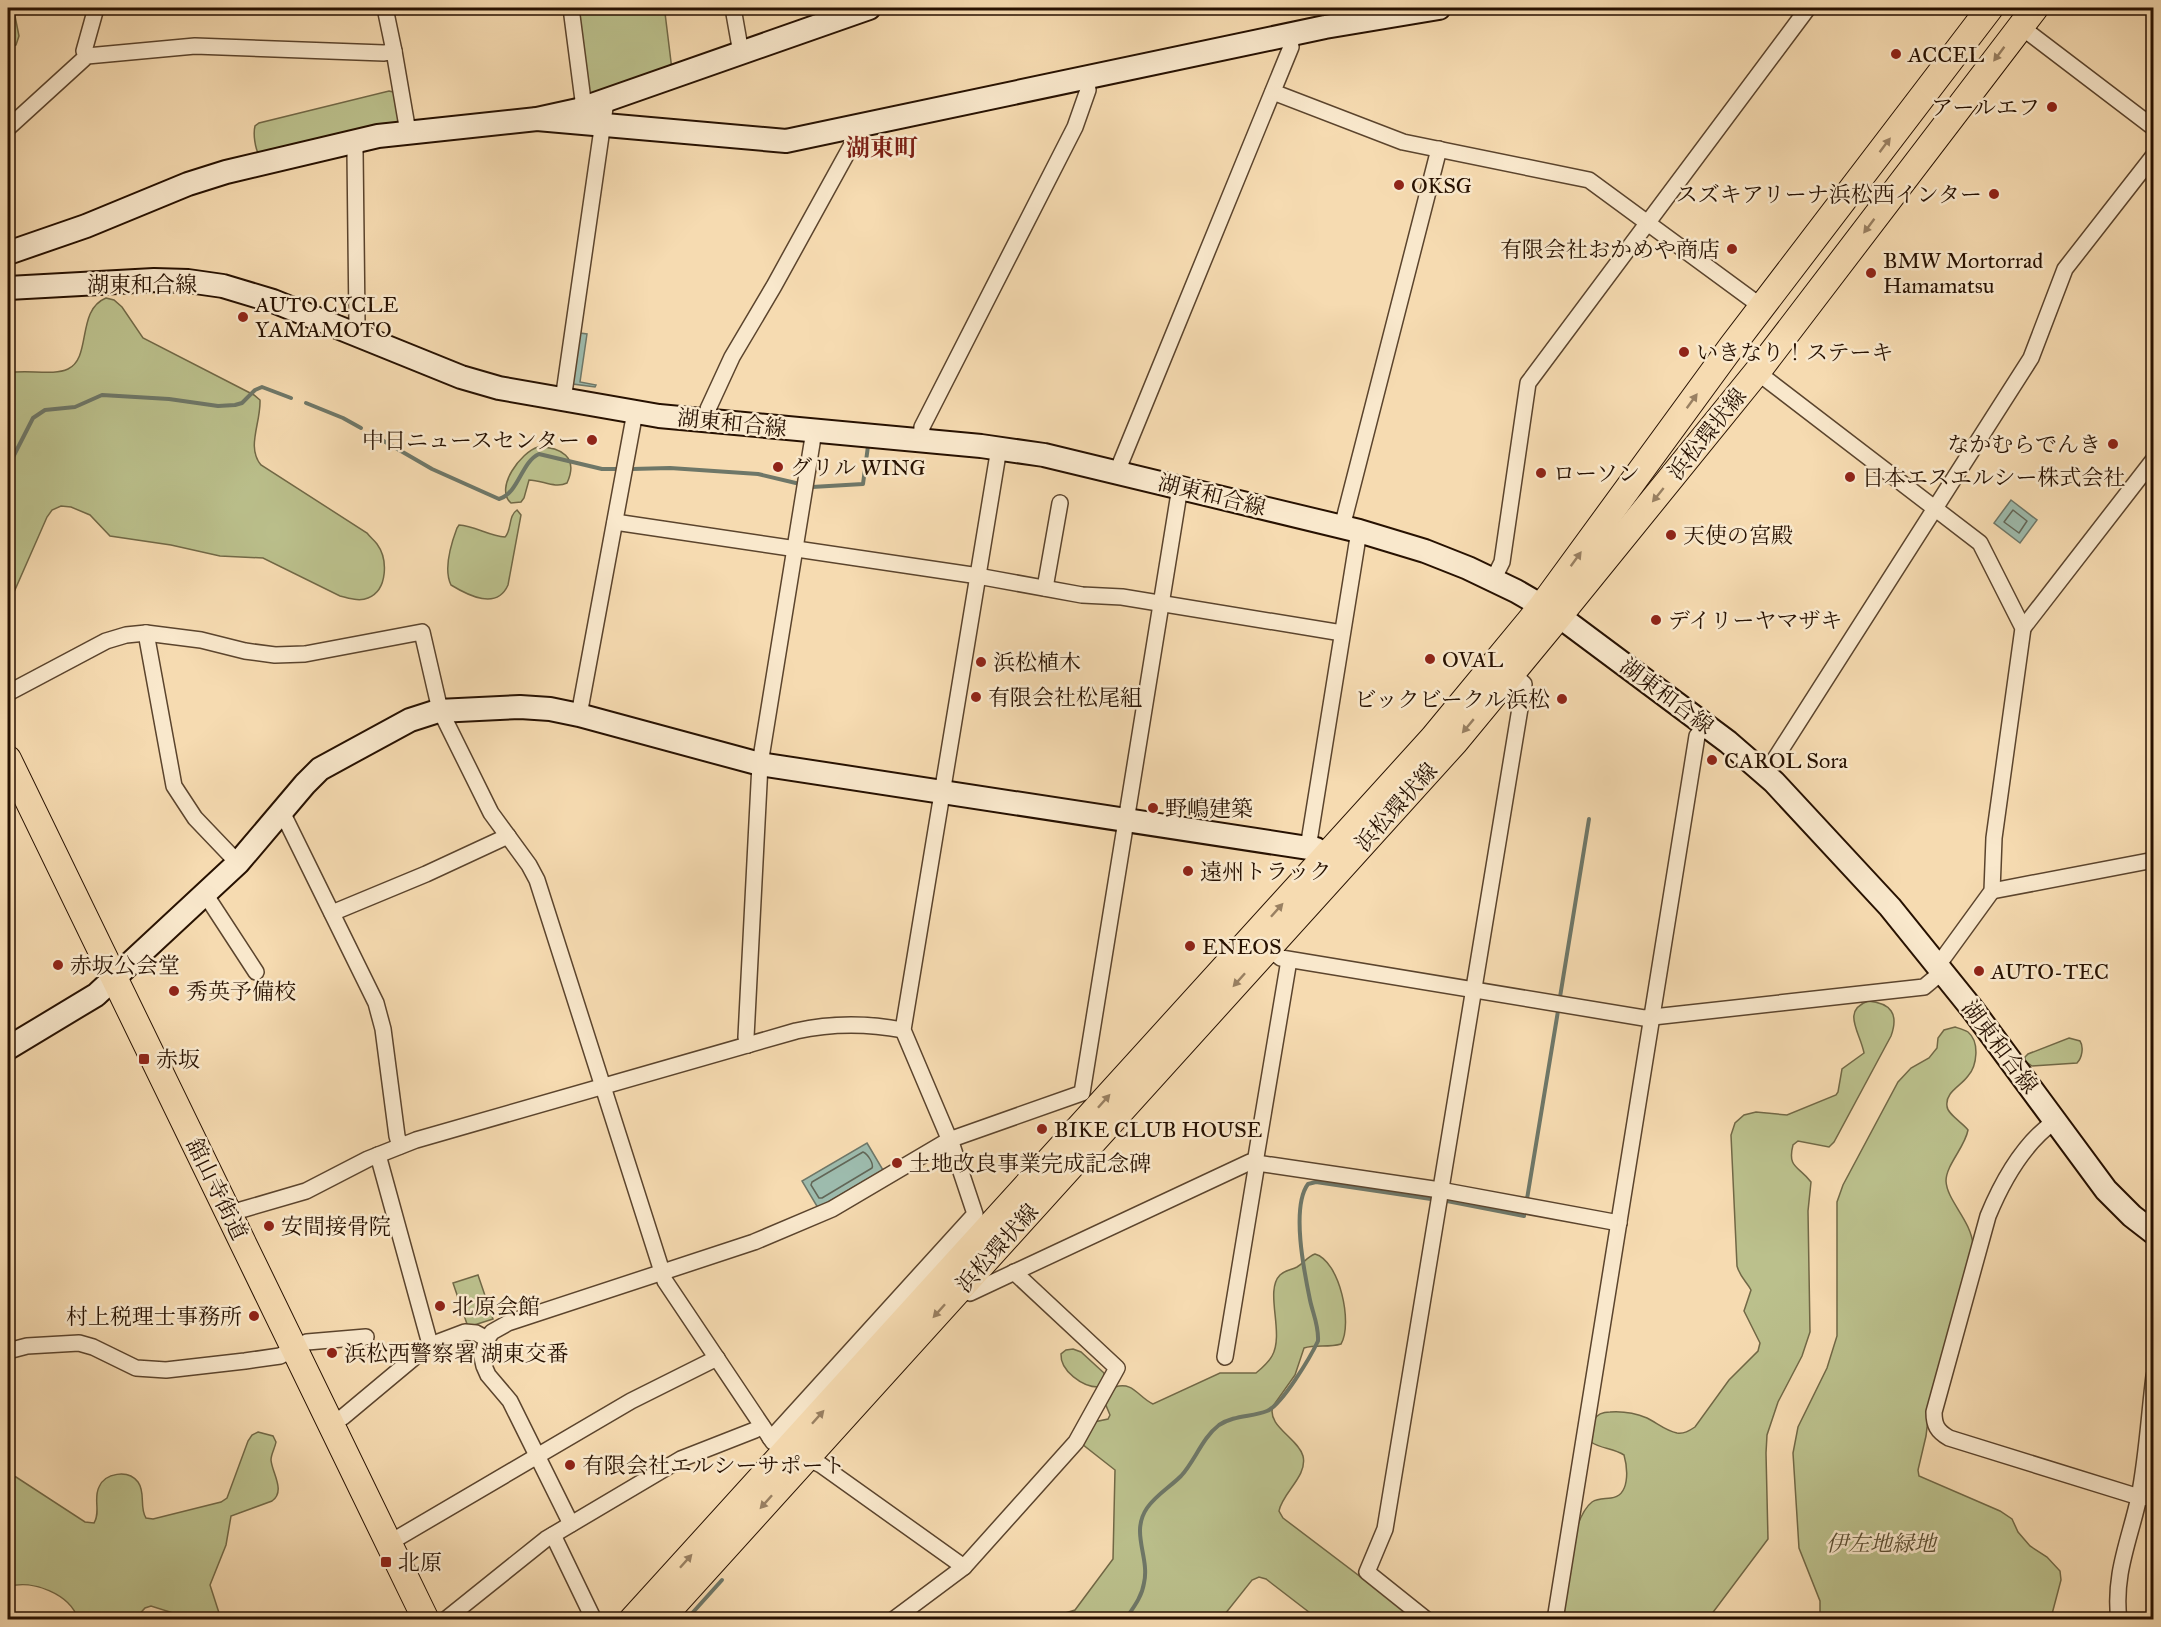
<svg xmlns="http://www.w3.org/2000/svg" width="2161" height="1627" font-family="'IM FELL Great Primer','Noto Serif JP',serif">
	<rect width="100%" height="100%" fill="#f6dbb1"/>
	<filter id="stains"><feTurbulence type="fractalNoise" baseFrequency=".00333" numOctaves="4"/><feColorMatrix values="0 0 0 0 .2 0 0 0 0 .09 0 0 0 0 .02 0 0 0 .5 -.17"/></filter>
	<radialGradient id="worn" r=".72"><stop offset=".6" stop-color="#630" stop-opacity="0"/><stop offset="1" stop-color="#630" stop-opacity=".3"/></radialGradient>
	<!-- green -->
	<g fill="#bbc08c" stroke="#716846" stroke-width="1.5">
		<path d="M 8,8 L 14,11 L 19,36 L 16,45 L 8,49 Z"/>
		<path d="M 575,8 L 626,8 L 627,13 L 665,13 L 672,70 L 586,101 Z"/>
		<path d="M 389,91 L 393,92 L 396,96 L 400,124 L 259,155 C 255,148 253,134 255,126 L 259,123 Z"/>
		<path d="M 106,298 L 114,300 L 122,307 L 143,338 L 254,395 L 260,400 C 261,423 246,447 261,465 L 367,533 C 370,537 374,540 377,544 C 388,559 388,590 368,598 C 359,602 349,598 340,596 L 263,558 L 220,556 L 171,545 L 110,536 L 90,515 L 71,507 L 61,506 L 52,510 L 47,517 L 14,592 L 8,600 L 8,373 C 26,369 53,376 68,369 C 92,358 76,310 106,298 Z"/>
		<path d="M 538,447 C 561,447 579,457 567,483 C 555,489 542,480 529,480 L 524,498 L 521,502 L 511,503 C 494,488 521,452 538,447 Z"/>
		<path d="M 517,510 L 521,515 L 508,585 C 497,610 469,596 451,585 C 443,569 451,544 457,528 L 459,525 C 475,526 489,536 505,537 C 512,530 508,516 517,510 Z"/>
		<path d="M 1868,1001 C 1891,1003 1899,1014 1891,1036 L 1834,1142 L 1829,1147 L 1798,1141 L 1793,1145 C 1787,1168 1799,1166 1811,1182 L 1808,1211 L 1810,1332 L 1802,1356 L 1778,1402 L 1767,1435 L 1766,1453 L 1768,1539 L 1708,1619 L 1560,1620 L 1576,1530 C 1579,1521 1584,1508 1592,1502 C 1598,1498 1604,1499 1611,1498 C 1630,1496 1628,1469 1624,1455 C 1613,1448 1601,1449 1591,1442 C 1592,1426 1591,1412 1610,1412 C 1624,1411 1635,1413 1647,1418 C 1657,1423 1666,1431 1677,1433 C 1684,1434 1689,1431 1695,1427 L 1729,1380 L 1758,1351 L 1760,1343 L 1744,1311 L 1751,1290 C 1746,1281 1740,1277 1737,1266 L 1731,1135 L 1735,1123 L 1744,1115 L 1756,1112 L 1787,1115 L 1836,1095 L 1838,1092 L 1842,1069 L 1864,1053 C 1860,1032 1841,1011 1868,1001 Z"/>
		<path d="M 1955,1027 C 1958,1028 1965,1030 1968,1032 C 1980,1042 1977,1066 1968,1076 C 1961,1086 1945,1092 1947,1106 C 1947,1114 1963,1123 1968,1130 C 1965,1147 1946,1165 1946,1181 C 1947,1201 1971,1220 1973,1245 L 1929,1411 L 1926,1436 L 1918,1470 L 1919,1476 L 2000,1511 L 2012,1519 L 2018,1532 L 2030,1546 L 2047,1557 L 2060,1571 L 2061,1580 L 2052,1614 L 2066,1619 L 1820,1620 L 1820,1601 L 1799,1548 L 1793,1453 L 1798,1427 L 1827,1368 L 1837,1336 L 1837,1202 L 1843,1185 L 1898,1082 L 1911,1068 L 1929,1058 L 1937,1048 L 1938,1038 L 1944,1030 Z"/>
		<path d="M 2069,1038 L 2080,1041 C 2084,1047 2082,1058 2077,1063 L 2032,1066 L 2025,1061 L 2025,1057 L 2028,1054 Z"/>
		<path d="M 1315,1254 C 1340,1261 1353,1324 1341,1344 C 1328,1348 1316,1344 1304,1348 L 1295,1375 L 1273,1406 C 1266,1426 1298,1438 1303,1456 C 1308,1476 1282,1493 1279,1511 L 1283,1518 L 1416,1619 L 1318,1619 L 1266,1579 L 1259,1577 L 1252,1580 L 1221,1619 L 1043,1620 L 1075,1610 L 1113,1559 L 1115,1470 L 1082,1444 L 1094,1422 L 1108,1419 L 1110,1415 L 1105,1403 L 1115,1387 C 1133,1381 1138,1397 1153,1404 L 1220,1373 L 1256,1373 C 1262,1368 1268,1363 1272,1356 C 1285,1333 1264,1291 1280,1275 C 1285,1270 1291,1270 1297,1267 C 1304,1263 1307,1257 1315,1254 Z"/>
		<path d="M 478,1275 L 493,1319 L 468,1327 L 453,1283 Z"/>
		<path d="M 1073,1349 L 1081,1352 L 1104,1373 L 1103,1382 L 1098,1387 C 1083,1387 1060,1371 1061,1354 L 1066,1350 Z"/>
		<path d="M 258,1432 L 273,1436 L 276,1442 C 275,1448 271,1454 271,1460 C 272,1473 286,1491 272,1501 L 231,1516 L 226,1545 L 210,1585 L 221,1619 L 192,1619 L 151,1606 L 145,1608 L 135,1619 L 78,1619 C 70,1594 32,1579 8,1587 L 8,1474 L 16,1477 L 85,1522 L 94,1523 C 101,1512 93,1499 99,1487 C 105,1473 128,1469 138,1482 C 146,1493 139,1507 146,1518 L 153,1519 L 221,1502 L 227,1498 L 248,1441 L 252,1435 Z"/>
	</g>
	<!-- water -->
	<g fill="#9dbbad" stroke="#6e7768" stroke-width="1.5">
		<path d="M 580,333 L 587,334 L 580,382 L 596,385 L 595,387 L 573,384 Z"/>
		<path d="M 2011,500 L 2037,520 L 2020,543 L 1994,523 Z"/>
		<path d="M 867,1143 L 883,1170 L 818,1208 L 802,1181 Z"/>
	</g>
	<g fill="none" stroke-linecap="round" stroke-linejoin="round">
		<!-- shore -->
		<g stroke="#626657" stroke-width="1.5">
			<path d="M 2013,510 L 2027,521 L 2019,533 L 2004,522 Z"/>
			<path d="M 863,1152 C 868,1154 874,1164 872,1168 L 822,1198 L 819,1198 L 811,1185 L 812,1182 Z"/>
		</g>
		<!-- stream -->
		<g stroke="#6e7768" stroke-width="4">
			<path d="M 306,403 L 343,418 L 361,428"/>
			<path d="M 375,436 L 432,469 L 499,499 C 519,493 521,462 539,454 L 602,469 L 618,469"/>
			<path d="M 8,467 L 33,418 L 45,410 L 75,407 L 102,395 L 169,399 L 218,406 L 235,405 L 242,403 L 255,390 L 262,387 L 291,398"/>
			<path d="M 632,469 L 670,468 L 758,474 L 800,484"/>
			<path d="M 812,487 L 863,484 L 868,446"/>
			<path d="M 1560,997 L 1589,819"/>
			<path d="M 1527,1199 L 1558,1011"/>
			<path d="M 1447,1201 L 1524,1216 L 1524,1212"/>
			<path d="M 686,1620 L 722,1580"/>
			<path d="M 1125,1620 C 1133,1608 1142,1597 1144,1583 C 1150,1557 1130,1533 1147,1508 C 1156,1495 1170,1487 1181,1476 C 1195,1461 1202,1438 1219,1425 C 1234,1415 1252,1417 1267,1411 C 1282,1405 1311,1356 1318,1341 C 1319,1326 1313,1314 1310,1300 C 1304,1271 1291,1207 1308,1184 L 1316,1182 L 1431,1199"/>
		</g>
		<defs>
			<g id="street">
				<path d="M 385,8 L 394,51"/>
				<path d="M 571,8 L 584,108"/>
				<path d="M 733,8 L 741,53"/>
				<path d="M 2020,26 L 2154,128"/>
				<path d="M 87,56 L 84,51 L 96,8"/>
				<path d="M 1273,92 L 1403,142 L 1589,180 L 1762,307"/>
				<path d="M 8,128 L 87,56 L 195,46 L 384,53 L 394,51 L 408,132"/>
				<path d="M 353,142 L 355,151 L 357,323 L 353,334"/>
				<path d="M 1757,372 L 1980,543 L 2023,628 L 1994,838 L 1992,891 L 1944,957 L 1936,964"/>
				<path d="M 563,400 L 606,101"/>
				<path d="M 707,421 L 708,409 L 732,357 L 774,286 L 855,139 L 853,127"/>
				<path d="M 921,440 L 922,427 L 1075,127 L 1088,90 L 1086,78"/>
				<path d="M 1119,472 L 1121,462 L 1291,47 L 1289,35"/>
				<path d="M 615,522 L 972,575 L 1082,595 L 1122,597 L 1342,633"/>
				<path d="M 1342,527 L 1439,149"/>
				<path d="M 1493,580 L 1502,562 L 1528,383 L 1808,8"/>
				<path d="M 1045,588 L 1060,503"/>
				<path d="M 2023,628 L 2154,459"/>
				<path d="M 146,633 L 174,786 L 195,818 L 238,863"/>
				<path d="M 8,693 L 106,641 L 126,635 L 146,633 L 201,640 L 245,651 L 275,655 L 305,654 L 422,632 L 440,710 L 491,813 L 529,865 L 537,880 L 665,1281 L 773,1442 L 821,1465 L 964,1567"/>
				<path d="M 579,715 L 635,412"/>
				<path d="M 1763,772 L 1773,762 L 2031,358 L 2065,269 L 2154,155"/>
				<path d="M 280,814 L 286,820 L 376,1003 L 383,1029 L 397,1136 L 400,1146"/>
				<path d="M 1308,848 L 1359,531"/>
				<path d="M 1992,891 L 2154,860"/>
				<path d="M 204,895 L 211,903 L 256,972"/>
				<path d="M 332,913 L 426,874 L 508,836"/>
				<path d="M 1268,948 L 1281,958 L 1644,1018 L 1924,987 L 1942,972"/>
				<path d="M 748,1045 L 746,1037 L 760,764 L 814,431"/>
				<path d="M 2055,1121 C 2024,1143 2002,1182 1988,1216 L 1934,1412 C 1934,1425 1937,1431 1949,1438 L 2139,1497 L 2154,1498"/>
				<path d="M 378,1155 L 430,1344"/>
				<path d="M 1255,1163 L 1289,960"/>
				<path d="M 230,1216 L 241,1210 L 306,1191 L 368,1159 L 416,1140 L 796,1031 C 832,1023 866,1023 903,1030"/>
				<path d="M 960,1284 L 970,1293 L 1250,1162 L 1440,1190 L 1619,1223"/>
				<path d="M 8,1351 L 27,1346 L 79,1343 L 93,1347 L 136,1368 L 166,1370 L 245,1361 L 280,1356 L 307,1342 L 366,1337"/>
				<path d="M 1225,1357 L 1257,1163"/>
				<path d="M 330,1422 L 343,1417 L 428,1346 L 465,1332 L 476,1333 L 487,1339"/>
				<path d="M 770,1438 L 776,1433 L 975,1214 L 953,1148 L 903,1030 L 999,448"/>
				<path d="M 571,1524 L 510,1401 L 488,1375 L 484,1366 L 482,1357 L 487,1339 L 492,1332 L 508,1323 L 754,1242 L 832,1209 L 949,1140 L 1082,1093 L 1180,487"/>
				<path d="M 553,1535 L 594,1620"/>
				<path d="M 389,1543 L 631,1401 L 717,1358"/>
				<path d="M 445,1620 L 546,1539 L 681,1459 L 755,1430 L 762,1426"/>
				<path d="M 893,1620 L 964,1567 L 1076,1442 L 1117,1368 L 1014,1272"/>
				<path d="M 1427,1620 L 1367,1572 L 1385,1529 L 1524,684 L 1512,673"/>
				<path d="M 1555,1620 L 1697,736 L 1705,725"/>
				<path d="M 2119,1620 C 2113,1575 2130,1539 2139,1497 C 2147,1457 2149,1416 2154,1376"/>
			</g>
			<g id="secondary">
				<path d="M 537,119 L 786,141 L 1325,27 L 1439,8"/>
				<path d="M 8,253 L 86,226 L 188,184 L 226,172 L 378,136 L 537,119 L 578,110 L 869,8"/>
				<path d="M 8,288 L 154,280 L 188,281 L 223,286 L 273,301 L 461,377 L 499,388 L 659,416 L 981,446 L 1044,455 L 1359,531 L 1425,551 L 1468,568 L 1516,591 L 1559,616 L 1728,742 L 1774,782 L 1890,907 L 1973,1010 L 2106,1190 L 2132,1216 L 2154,1233"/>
				<path d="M 8,1048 L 96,995 L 238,863 L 305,784 L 320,769 L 410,720 L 438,711 L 520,707 L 550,709 L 579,715 L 760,764 L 1308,848 L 1316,849 L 1325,857"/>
			</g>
			<g id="primary">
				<path d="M 8,759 L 426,1620"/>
				<path d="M 632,1620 L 1433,738 L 1542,606 L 1732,346 L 1990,8"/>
				<path d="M 660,1620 L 1455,742 L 1559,616 L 1761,367 L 2035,8"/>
			</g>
		</defs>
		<!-- street casing -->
		<use href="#street" stroke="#5b442d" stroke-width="18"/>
		<!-- secondary casing -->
		<use href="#secondary" stroke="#271101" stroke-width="26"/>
		<!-- primary casing -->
		<use href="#primary" stroke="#271101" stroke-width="28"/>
		<!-- street -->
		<use href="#street" stroke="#f9e8cc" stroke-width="15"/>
		<!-- secondary -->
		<use href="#secondary" stroke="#f9e8cc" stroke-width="22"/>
		<!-- primary -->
		<use href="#primary" stroke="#f6dbb1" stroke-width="26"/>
	</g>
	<!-- one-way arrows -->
	<defs><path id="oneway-solid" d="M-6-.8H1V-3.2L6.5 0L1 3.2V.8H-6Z" transform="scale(1.5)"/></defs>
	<g fill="#998062">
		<use href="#oneway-solid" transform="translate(1999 54) rotate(127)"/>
		<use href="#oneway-solid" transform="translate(1885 145) rotate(-53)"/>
		<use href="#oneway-solid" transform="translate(1869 226) rotate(127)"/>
		<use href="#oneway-solid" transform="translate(1692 401) rotate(-54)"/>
		<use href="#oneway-solid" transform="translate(1658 495) rotate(129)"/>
		<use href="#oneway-solid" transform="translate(1576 559) rotate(-54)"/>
		<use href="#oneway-solid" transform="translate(1468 726) rotate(130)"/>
		<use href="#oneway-solid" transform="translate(1277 910) rotate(-48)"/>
		<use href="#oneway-solid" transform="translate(1239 980) rotate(132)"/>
		<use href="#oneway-solid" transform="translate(1104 1101) rotate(-48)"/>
		<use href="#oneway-solid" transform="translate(939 1311) rotate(132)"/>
		<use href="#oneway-solid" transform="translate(818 1417) rotate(-48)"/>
		<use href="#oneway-solid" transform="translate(766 1502) rotate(132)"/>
		<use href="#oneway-solid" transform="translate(686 1561) rotate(-48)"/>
	</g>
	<!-- markers -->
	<g fill="#8f2418" stroke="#f9e8cc" stroke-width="2">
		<circle cx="1896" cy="54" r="6"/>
		<circle cx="2052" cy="107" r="6"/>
		<circle cx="1399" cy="185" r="6"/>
		<circle cx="1994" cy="194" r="6"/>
		<circle cx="1732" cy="249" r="6"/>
		<circle cx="1871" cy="273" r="6"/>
		<circle cx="243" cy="317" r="6"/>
		<circle cx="1684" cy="352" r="6"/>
		<circle cx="592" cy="440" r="6"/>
		<circle cx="2113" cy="444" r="6"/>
		<circle cx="778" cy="467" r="6"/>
		<circle cx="1541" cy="473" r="6"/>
		<circle cx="1850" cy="477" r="6"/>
		<circle cx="1671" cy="535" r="6"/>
		<circle cx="1656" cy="620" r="6"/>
		<circle cx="1430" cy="659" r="6"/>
		<circle cx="981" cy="662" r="6"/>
		<circle cx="976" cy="697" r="6"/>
		<circle cx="1562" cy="699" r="6"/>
		<circle cx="1712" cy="760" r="6"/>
		<circle cx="1153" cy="808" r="6"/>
		<circle cx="1188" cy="871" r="6"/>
		<circle cx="1190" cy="946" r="6"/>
		<circle cx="58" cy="965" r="6"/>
		<circle cx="1979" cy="971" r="6"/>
		<circle cx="174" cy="991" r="6"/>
		<rect x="138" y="1053" width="12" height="12" rx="3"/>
		<circle cx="1042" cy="1129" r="6"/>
		<circle cx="897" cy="1163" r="6"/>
		<circle cx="269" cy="1226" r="6"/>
		<circle cx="440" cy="1306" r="6"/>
		<circle cx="254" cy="1316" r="6"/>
		<circle cx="332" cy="1353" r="6"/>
		<circle cx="570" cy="1465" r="6"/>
		<rect x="380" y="1556" width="12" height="12" rx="3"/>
	</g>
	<g text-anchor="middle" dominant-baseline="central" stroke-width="5" stroke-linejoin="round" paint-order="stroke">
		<!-- poi labels -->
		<g font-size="22" fill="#271101" stroke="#f9e8cc" text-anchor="start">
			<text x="1908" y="54">ACCEL</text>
			<text x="2040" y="107" text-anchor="end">アールエフ</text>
			<text x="1411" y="185">OKSG</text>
			<text x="1982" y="194" text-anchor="end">スズキアリーナ浜松西インター</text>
			<text x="1720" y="249" text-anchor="end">有限会社おかめや商店</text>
			<text x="1883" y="260">BMW Mortorrad<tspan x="1883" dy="25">Hamamatsu</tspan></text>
			<text x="255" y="304">AUTO CYCLE<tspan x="255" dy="25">YAMAMOTO</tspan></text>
			<text x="1696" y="352">いきなり！ステーキ</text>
			<text x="580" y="440" text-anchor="end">中日ニュースセンター</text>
			<text x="2101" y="444" text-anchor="end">なかむらでんき</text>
			<text x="790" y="467">グリル WING</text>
			<text x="1553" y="473">ローソン</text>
			<text x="1862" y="477">日本エスエルシー株式会社</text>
			<text x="1683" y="535">天使の宮殿</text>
			<text x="1668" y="620">デイリーヤマザキ</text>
			<text x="1442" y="659">OVAL</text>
			<text x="993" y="662">浜松植木</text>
			<text x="988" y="697">有限会社松尾組</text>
			<text x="1550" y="699" text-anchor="end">ビックビークル浜松</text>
			<text x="1724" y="760">CAROL Sora</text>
			<text x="1165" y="808">野嶋建築</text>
			<text x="1200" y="871">遠州トラック</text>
			<text x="1202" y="946">ENEOS</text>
			<text x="70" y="965">赤坂公会堂</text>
			<text x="1991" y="971">AUTO-TEC</text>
			<text x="186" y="991">秀英予備校</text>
			<text x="156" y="1059">赤坂</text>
			<text x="1054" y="1129">BIKE CLUB HOUSE</text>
			<text x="909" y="1163">土地改良事業完成記念碑</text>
			<text x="281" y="1226">安間接骨院</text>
			<text x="452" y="1306">北原会館</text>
			<text x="242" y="1316" text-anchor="end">村上税理士事務所</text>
			<text x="344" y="1353">浜松西警察署 湖東交番</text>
			<text x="582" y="1465">有限会社エルシーサポート</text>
			<text x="398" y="1562">北原</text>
		</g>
		<!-- street labels -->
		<g font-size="22" fill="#271101" stroke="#f9e8cc">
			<text x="142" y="284">湖東和合線</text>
			<text transform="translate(732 423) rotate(6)">湖東和合線</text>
			<text transform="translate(1707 434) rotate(-51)">浜松環状線</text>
			<text transform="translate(1212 495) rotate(14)">湖東和合線</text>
			<text transform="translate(1667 696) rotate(37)">湖東和合線</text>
			<text transform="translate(1396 807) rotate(-48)">浜松環状線</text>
			<text transform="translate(2000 1047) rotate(53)">湖東和合線</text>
			<text transform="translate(217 1189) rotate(64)">舘山寺街道</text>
			<text transform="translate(997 1248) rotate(-48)">浜松環状線</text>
		</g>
		<!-- park labels -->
		<g font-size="22" font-style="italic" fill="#5b4e32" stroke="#f9e8cc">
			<text x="1881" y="1543">伊左地緑地</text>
		</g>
		<!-- neighbourhood labels -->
		<g font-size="24" font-weight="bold" fill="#7a1f14" stroke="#f9e8cc">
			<text x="882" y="148">湖東町</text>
		</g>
	</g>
	<!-- margin -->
	<rect width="2161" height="1627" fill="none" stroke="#f6dbb1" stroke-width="30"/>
	<rect x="9" y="9" width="2143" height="1609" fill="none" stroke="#271101" stroke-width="3"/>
	<rect x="15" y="15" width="2131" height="1597" fill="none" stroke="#271101" stroke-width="1.5"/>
	<rect width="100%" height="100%" filter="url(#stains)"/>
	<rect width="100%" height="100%" fill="url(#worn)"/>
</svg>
